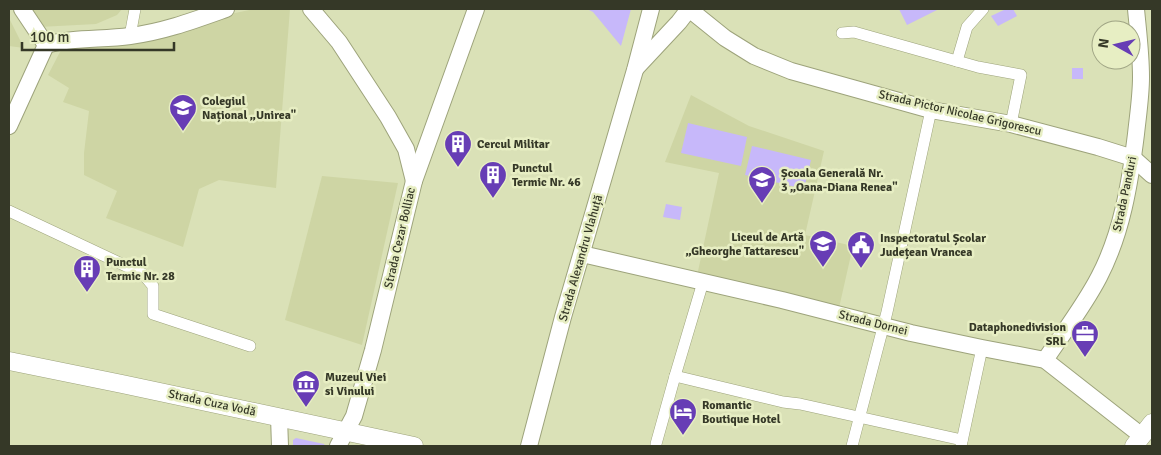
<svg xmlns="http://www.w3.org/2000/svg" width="1161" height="455" font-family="Signika,sans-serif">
	<rect width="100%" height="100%" fill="#dae1b7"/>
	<!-- built -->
	<g fill="#ced5a4">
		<path d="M 27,9 L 122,9 L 117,15 L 96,24 L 39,27 Z"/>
		<path d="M 254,9 L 290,9 L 276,188 L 219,180 L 199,189 L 183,247 L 106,218 L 117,191 L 84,175 L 84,153 L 89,111 L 63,102 L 69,88 L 48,75 L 61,50 Z"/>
		<path d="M 9,18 L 24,48 L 9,46 Z"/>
		<path d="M 691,95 L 749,126 L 824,151 L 805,235 L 853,246 L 839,308 L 697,276 L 719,173 L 665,162 Z"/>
		<path d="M 322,176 L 398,183 L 362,345 L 285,320 Z"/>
	</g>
	<!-- green -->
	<g fill="#c7b8fa">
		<path d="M 587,9 L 631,9 L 621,46 L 593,12 Z"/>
		<path d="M 899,9 L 939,9 L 907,25 Z"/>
		<path d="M 1006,9 L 1013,9 L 1017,16 L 998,26 L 991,16 Z"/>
		<rect x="1072" y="68" width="11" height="11"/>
		<path d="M 688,123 L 747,137 L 741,166 L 681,153 Z"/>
		<path d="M 752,146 L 811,160 L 804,189 L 745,175 Z"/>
		<path d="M 666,204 L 682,207 L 680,220 L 663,217 Z"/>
		<path d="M 296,438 L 324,444 L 325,446 L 293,446 L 293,440 Z"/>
	</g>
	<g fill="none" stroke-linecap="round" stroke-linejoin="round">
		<defs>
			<g id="street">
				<path d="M 842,33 L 854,32 L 978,67 L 1021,75 L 1011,124"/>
				<path d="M 130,36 L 135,9"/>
				<path d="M 957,61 L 967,27 L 983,9"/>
				<path d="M 9,211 L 143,274 L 153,286 L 153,314 L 250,346"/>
				<path d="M 675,376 L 783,402 L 800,404 L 962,440"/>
				<path d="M 656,444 L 675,376 L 703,282"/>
				<path d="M 852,446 L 887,312 L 931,110"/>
				<path d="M 961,446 L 982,348"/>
			</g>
			<g id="secondary">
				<path d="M 22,9 L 46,45"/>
				<path d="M 311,9 L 339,42 L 388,117 L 406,149 L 414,181"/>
				<path d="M 689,9 L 725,38 L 754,56 L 791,71 L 931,110 L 1011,124 L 1098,147 L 1133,158 L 1152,175"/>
				<path d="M 46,45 C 74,37 102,40 130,36 C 163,32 195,20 226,9"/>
				<path d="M 636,68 L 679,22 L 689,9"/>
				<path d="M 9,126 L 46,45"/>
				<path d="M 582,254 L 782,300 L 911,333 L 982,348 L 1045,360 L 1142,436"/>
				<path d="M 1045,360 C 1063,333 1084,306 1099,277 C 1122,233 1130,183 1136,134 C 1138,115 1141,96 1141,77 C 1141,54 1138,31 1136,9"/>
				<path d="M 279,417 L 280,446"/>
				<path d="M 338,446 L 354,416 L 373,350 L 414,181 L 476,9"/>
				<path d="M 529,446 L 563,317 L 635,70 L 651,9"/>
			</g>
			<g id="primary">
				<path d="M 9,361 L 122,384 L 414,446"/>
				<path d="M 1134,446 L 1152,423"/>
			</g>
		</defs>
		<!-- street casing -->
		<use href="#street" stroke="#9da37b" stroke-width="12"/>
		<!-- secondary casing -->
		<use href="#secondary" stroke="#9da37b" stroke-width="18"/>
		<!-- primary casing -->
		<use href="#primary" stroke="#9da37b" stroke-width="19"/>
		<!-- street -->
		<use href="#street" stroke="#fff" stroke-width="11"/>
		<!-- secondary -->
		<use href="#secondary" stroke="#fff" stroke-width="16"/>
		<!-- primary -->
		<use href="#primary" stroke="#fff" stroke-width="18"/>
	</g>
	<!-- icons -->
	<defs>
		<symbol id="university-pin" viewBox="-11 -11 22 30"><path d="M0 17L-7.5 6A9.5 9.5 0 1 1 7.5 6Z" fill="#673db5" stroke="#e7eec3"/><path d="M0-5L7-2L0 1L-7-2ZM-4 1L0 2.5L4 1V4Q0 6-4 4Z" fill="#fff"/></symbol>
		<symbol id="building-pin" viewBox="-11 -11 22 30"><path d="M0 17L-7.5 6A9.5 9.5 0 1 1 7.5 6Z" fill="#673db5" stroke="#e7eec3"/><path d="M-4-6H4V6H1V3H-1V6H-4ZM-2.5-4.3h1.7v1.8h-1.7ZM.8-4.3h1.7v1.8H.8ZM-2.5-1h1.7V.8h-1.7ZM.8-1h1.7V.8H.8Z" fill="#fff"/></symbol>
		<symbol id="school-pin" viewBox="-11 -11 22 30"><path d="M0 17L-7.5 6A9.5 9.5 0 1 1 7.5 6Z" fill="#673db5" stroke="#e7eec3"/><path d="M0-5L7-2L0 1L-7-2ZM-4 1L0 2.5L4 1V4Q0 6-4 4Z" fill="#fff"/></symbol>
		<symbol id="civic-pin" viewBox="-11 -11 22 30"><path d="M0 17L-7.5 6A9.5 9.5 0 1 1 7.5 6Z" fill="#673db5" stroke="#e7eec3"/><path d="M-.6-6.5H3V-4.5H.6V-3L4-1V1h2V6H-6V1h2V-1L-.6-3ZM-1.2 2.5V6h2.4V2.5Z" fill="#fff"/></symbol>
		<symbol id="office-pin" viewBox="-11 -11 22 30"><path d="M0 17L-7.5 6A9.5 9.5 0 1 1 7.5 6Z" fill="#673db5" stroke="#e7eec3"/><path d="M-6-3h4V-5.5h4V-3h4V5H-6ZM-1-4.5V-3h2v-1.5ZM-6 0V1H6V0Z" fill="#fff"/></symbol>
		<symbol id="museum-pin" viewBox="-11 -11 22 30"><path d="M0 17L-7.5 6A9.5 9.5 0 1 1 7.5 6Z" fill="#673db5" stroke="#e7eec3"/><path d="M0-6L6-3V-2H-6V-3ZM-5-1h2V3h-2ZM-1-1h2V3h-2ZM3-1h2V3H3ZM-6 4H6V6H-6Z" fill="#fff"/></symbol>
		<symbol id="hotel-pin" viewBox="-11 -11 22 30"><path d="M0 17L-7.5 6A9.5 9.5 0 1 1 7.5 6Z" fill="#673db5" stroke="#e7eec3"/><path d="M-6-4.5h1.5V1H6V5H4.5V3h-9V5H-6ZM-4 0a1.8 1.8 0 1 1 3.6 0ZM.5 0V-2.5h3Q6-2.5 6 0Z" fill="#fff"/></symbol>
	</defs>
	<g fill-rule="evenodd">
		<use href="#university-pin" x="167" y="92" width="32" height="43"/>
		<use href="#building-pin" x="442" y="128" width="32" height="43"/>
		<use href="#building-pin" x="477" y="159" width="32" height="43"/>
		<use href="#school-pin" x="746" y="164" width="32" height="43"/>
		<use href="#school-pin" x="807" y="228" width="32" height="43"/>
		<use href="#civic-pin" x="845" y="229" width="32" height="43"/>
		<use href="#building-pin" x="71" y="253" width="32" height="43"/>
		<use href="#office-pin" x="1069" y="318" width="32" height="43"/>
		<use href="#museum-pin" x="290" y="368" width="32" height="43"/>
		<use href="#hotel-pin" x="667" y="396" width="32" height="43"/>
	</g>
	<g text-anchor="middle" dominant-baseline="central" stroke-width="5" stroke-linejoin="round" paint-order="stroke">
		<!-- poi labels -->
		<g font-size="12" font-weight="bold" fill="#353827" stroke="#e7eec3" text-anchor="start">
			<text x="202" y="101">Colegiul<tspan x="202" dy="14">Național „Unirea"</tspan></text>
			<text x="477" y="144">Cercul Militar</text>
			<text x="512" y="168">Punctul<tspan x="512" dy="14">Termic Nr. 46</tspan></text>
			<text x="781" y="173">Școala Generală Nr.<tspan x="781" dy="14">3 „Oana-Diana Renea"</tspan></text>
			<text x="804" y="237" text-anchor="end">Liceul de Artă<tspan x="804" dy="14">„Gheorghe Tattarescu"</tspan></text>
			<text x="880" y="238">Inspectoratul Școlar<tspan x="880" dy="14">Județean Vrancea</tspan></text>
			<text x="106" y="262">Punctul<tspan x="106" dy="14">Termic Nr. 28</tspan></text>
			<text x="1066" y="327" text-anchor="end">Dataphonedivision<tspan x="1066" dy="14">SRL</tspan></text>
			<text x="325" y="377">Muzeul Viei<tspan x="325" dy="14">si Vinului</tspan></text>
			<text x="702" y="405">Romantic<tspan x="702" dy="14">Boutique Hotel</tspan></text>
		</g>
		<!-- street labels -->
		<g font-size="12" fill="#353827" stroke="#e7eec3">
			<text transform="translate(960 113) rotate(13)">Strada Pictor Nicolae Grigorescu</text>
			<text transform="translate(1125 194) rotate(-78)">Strada Panduri</text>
			<text transform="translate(400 238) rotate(-77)">Strada Cezar Bolliac</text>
			<text transform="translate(581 258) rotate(-74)">Strada Alexandru Vlahuță</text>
			<text transform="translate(873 323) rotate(14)">Strada Dornei</text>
			<text transform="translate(212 403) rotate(12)">Strada Cuza Vodă</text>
		</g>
	</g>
	<!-- border -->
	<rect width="1161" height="455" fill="none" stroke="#353827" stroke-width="20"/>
	<!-- north arrow -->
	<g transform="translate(1116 45) rotate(278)"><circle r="24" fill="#e7eec3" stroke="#a0a585"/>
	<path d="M0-4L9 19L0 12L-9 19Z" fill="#673db5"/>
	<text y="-8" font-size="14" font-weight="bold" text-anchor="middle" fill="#353827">N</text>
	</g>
	<!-- scale -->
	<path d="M22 42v8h152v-8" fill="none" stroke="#353827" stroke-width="2.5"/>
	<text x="30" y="42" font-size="15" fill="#353827" stroke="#e7eec3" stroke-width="4" paint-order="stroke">100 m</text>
</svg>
